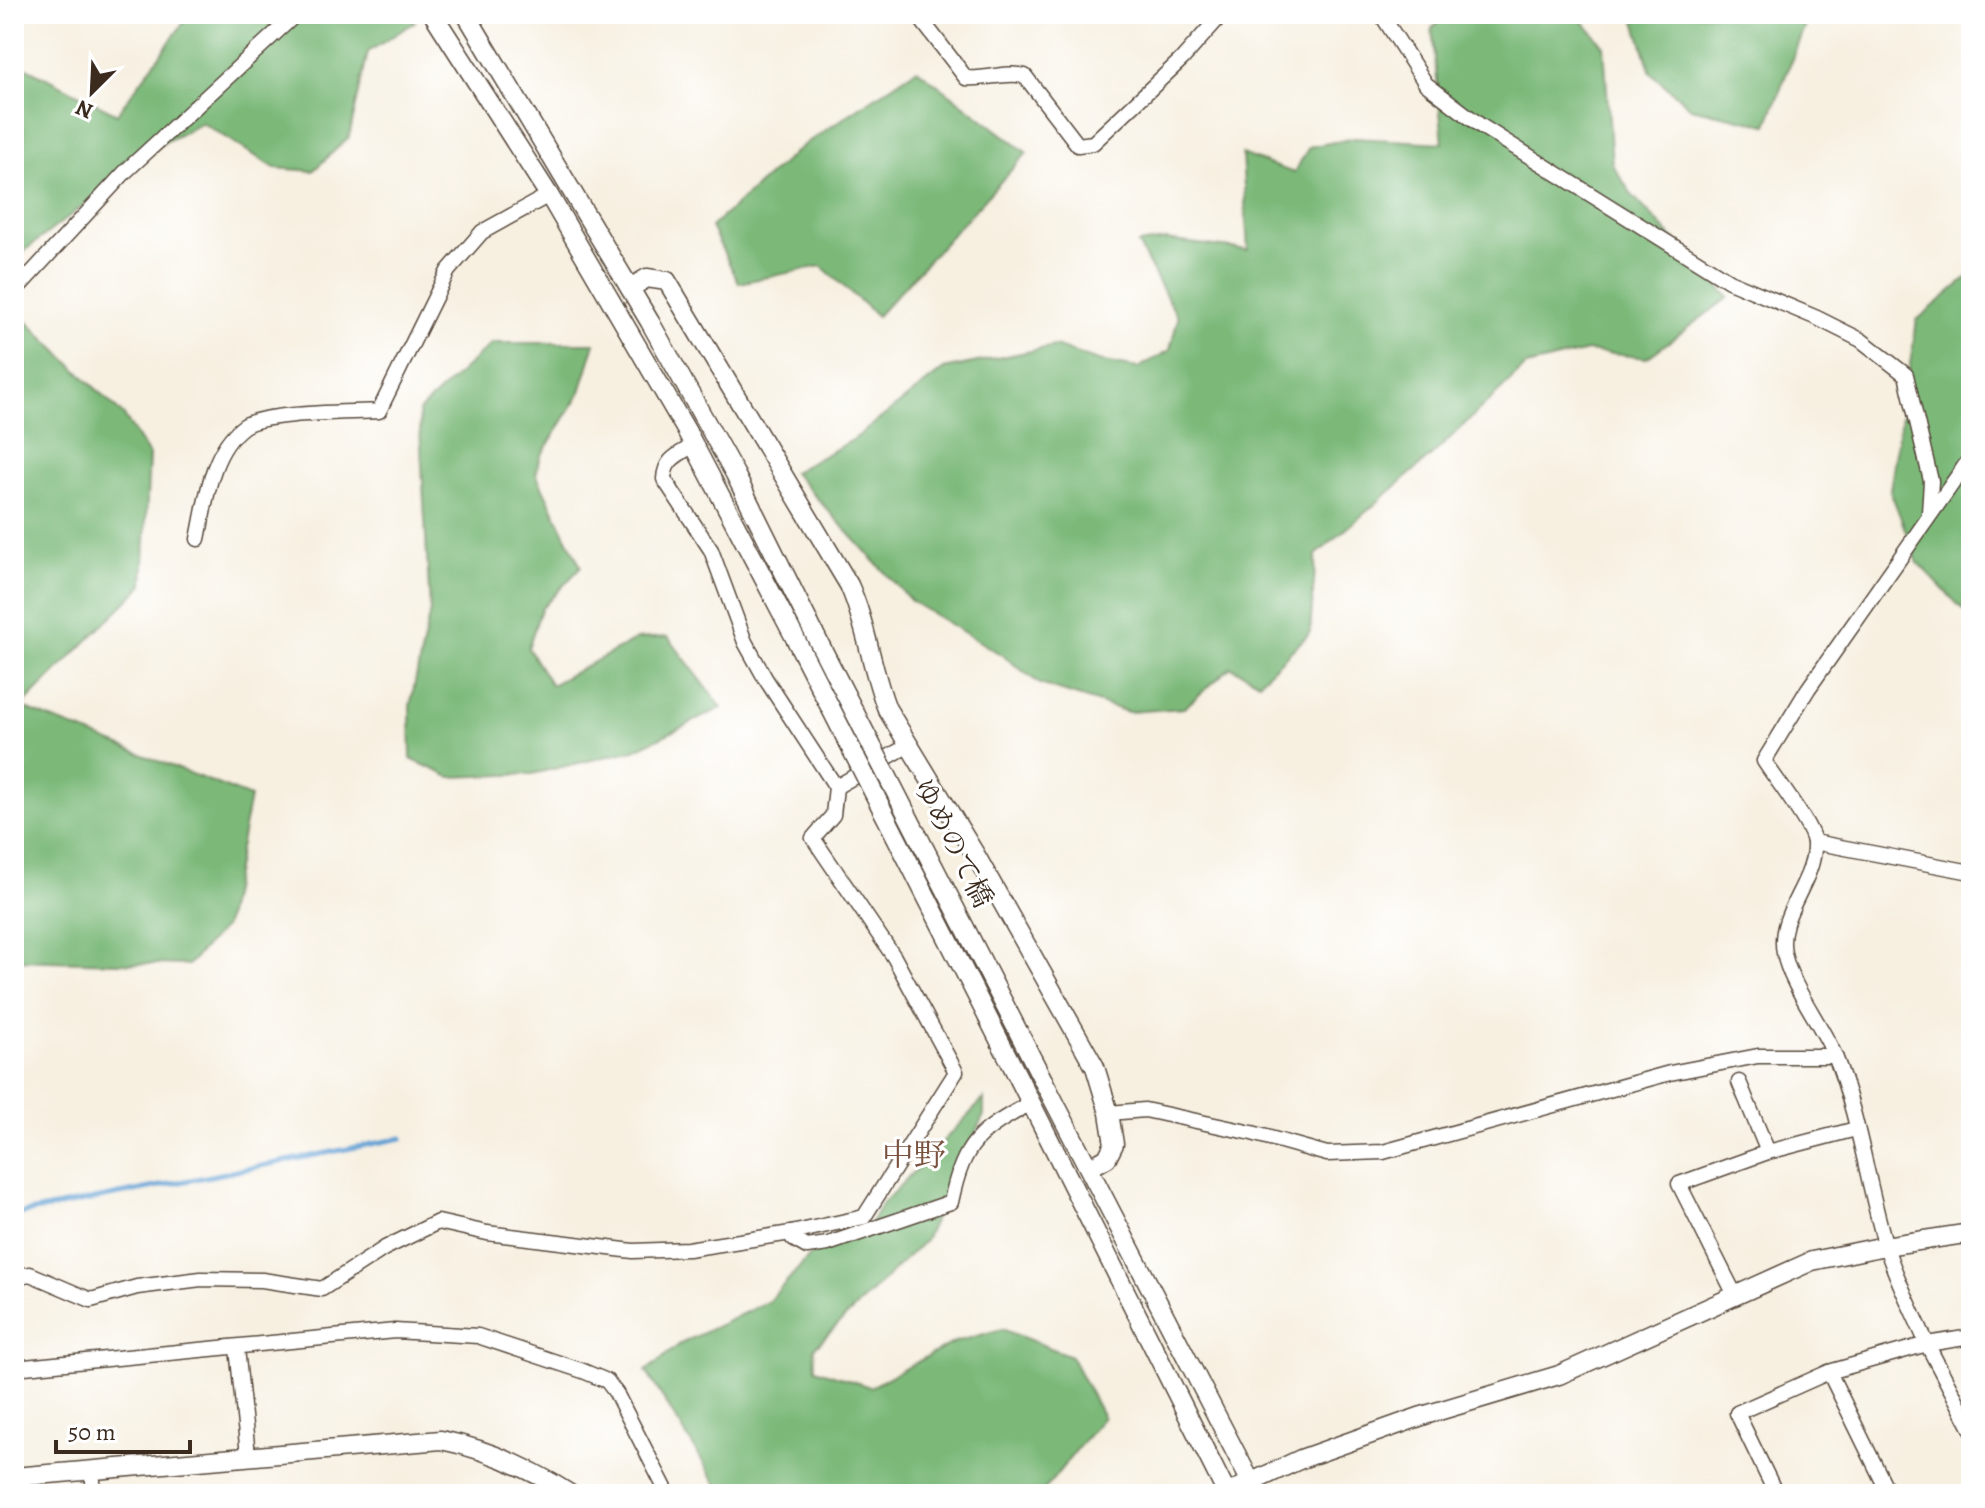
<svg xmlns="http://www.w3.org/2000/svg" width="1985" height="1508" font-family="Alegreya,'Noto Serif JP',serif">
	<rect width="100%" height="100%" fill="#fff"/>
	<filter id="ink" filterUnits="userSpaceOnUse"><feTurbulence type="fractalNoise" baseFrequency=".0125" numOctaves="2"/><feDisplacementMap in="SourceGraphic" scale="16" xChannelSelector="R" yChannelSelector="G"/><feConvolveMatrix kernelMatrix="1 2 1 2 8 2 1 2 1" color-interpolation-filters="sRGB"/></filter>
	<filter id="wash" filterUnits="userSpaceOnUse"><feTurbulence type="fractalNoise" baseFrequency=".006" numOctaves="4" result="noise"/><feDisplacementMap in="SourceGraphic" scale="32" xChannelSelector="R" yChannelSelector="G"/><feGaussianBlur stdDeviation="1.8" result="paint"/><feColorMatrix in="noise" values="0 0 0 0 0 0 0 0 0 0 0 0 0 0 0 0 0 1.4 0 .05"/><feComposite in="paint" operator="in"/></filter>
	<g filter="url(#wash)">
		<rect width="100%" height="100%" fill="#f7f0e1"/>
		<!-- forest -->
		<g fill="#7cb979" stroke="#5c724c" stroke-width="2">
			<path d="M 190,14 L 410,14 L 415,22 L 368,52 L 349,137 L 313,171 L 275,168 L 202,123 L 165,142 L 14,259 L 14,71 L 25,67 L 117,114 Z"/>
			<path d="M 1450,14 L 1577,14 L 1604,46 L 1612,164 L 1632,195 L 1729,297 L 1647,358 L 1587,351 L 1526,366 L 1431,456 L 1316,555 L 1310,633 L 1259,682 L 1231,667 L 1184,708 L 1128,712 L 1040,684 L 1002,655 L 911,601 L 793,472 L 853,440 L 944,369 L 1055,346 L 1098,361 L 1138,368 L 1170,350 L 1178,318 L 1138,244 L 1165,240 L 1248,250 L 1242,154 L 1294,173 L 1309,147 L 1355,138 L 1443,143 L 1432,28 Z"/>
			<path d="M 1633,14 L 1809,14 L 1767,125 L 1691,108 L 1651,73 Z"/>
			<path d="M 917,69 L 1027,153 L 877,316 L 821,266 L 739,283 L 711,227 L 802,146 Z"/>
			<path d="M 1971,275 L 1971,614 L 1965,612 L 1918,563 L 1890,490 L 1917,320 Z"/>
			<path d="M 14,309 L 124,416 L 149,455 L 143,585 L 21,707 L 250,797 L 225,926 L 188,965 L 14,960 Z"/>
			<path d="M 492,343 L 595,343 L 579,395 L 541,456 L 536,474 L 581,567 L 541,609 L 528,648 L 551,685 L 637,639 L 668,637 L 722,708 L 634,750 L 532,774 L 450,777 L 411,759 L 410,706 L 430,611 L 419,411 Z"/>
			<path d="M 984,1099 L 984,1115 L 925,1240 L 814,1348 L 815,1369 L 870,1387 L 955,1342 L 1002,1329 L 1071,1356 L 1103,1417 L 1041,1494 L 723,1494 L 646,1371 L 680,1344 L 769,1301 L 812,1253 L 867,1229 L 881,1205 Z"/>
		</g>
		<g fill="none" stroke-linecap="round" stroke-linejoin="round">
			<!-- stream -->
			<path stroke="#60a0d3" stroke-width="5" d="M 14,1215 L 402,1138"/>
		</g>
	</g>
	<g filter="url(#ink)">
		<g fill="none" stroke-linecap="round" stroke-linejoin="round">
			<defs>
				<g id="minor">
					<path d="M 917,14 L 966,78 C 986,80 1006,71 1025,76 L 1078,145 L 1093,143 L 1182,59 L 1222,14"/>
					<path d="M 1381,14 L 1426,84 L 1481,126 L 1729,281 L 1817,318 L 1861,340 L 1906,375 L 1931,481 L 1929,513"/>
					<path d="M 14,292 L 126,171 L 296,14"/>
					<path d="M 198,539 C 206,502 210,451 244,426 C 263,412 352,413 379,411 L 448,271 L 482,232 L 549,195"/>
					<path d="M 836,787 L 909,745"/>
					<path d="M 1814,842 L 1971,872"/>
					<path d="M 1739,1082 L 1768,1152"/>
					<path d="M 1109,1113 L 1145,1110 L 1252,1133 L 1327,1154 L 1383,1152 L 1670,1073 L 1758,1056 L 1835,1056"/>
					<path d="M 791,1233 L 793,1239 L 807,1247 L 828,1244 L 951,1202 C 964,1141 979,1132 1031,1103"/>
					<path d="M 14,1277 L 30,1274 L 91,1300 L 137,1287 L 201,1279 L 262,1280 L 322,1289 L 385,1248 L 438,1222 L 487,1233 L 633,1251 L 688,1249 L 791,1233 L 864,1217 L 956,1072 L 894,957 L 813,838 L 833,815 L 836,787 L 765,678 L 745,642 L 711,550 L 664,479 C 665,459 678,455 694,445"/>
					<path d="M 1736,1297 L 1679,1184 L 1768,1152 L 1856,1129"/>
					<path d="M 1971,1337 L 1927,1344 L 1971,1428"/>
					<path d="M 237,1348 L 248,1455"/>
					<path d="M 14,1368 L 395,1331 L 478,1336 L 583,1371 L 607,1381 L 616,1393 L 668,1494"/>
					<path d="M 1829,1372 L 1889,1494"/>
					<path d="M 92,1469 L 94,1494"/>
					<path d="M 1776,1494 L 1737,1413 L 1829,1372 L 1927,1344 C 1913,1311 1895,1278 1885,1243 C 1867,1182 1859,1116 1835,1056 C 1822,1025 1790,985 1784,953 C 1776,913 1816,882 1814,843 C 1813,826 1774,777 1764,761 L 1808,689 L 1971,457"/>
				</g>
				<g id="tertiary">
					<path d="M 433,14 L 549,195 L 686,430 L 795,638"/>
					<path d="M 466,14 L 650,322 L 735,474 L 813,631"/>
					<path d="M 630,288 L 647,278 L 667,281 L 849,585 C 867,625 871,669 887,709 L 975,854 L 1095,1067 L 1109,1113 L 1114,1144 L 1107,1158 L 1089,1168"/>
					<path d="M 1043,1080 L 1257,1494"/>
					<path d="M 1020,1081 L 1227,1494"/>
					<path d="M 14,1477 L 441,1440 C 487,1449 531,1469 570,1494"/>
					<path d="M 1226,1494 L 1301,1459 L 1422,1416 L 1559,1375 L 1812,1261 L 1885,1246 L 1971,1233"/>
				</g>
			</defs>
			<!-- minor casing -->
			<use href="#minor" stroke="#57483b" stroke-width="17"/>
			<!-- tertiary casing -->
			<use href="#tertiary" stroke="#57483b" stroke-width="21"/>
			<!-- minor -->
			<use href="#minor" stroke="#fff" stroke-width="14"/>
			<!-- tertiary -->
			<use href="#tertiary" stroke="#fff" stroke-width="18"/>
			<defs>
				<g id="tertiary-bridge">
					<path d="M 813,631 L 1043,1080"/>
					<path d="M 795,638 L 1020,1081"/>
				</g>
			</defs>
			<!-- tertiary-bridge casing -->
			<use href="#tertiary-bridge" stroke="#57483b" stroke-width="21" stroke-linecap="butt"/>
			<!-- tertiary-bridge -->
			<use href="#tertiary-bridge" stroke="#fff" stroke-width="18"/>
		</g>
	</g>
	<g text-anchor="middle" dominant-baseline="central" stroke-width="6" stroke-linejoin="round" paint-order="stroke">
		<!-- street labels -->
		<g font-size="28" fill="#3b2a1e" stroke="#fff">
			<text transform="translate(953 843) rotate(63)">ゆめのて橋</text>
		</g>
		<!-- quarter labels -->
		<g font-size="32" fill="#7a523f" stroke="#fff">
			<text x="914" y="1155">中野</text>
		</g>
	</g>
	<!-- margin -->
	<rect width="1985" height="1508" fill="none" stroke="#fff" stroke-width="48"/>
	<!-- north arrow -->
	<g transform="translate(92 92) rotate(204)" stroke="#ffffff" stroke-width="6" paint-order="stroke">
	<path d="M0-6L14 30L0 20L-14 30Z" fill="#3b2a1e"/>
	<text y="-12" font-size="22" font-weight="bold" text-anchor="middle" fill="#3b2a1e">N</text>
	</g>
	<!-- scale -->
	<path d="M56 1440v12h134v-12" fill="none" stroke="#3b2a1e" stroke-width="4"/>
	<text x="68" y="1440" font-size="24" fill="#3b2a1e" stroke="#ffffff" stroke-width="6" paint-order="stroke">50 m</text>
</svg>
